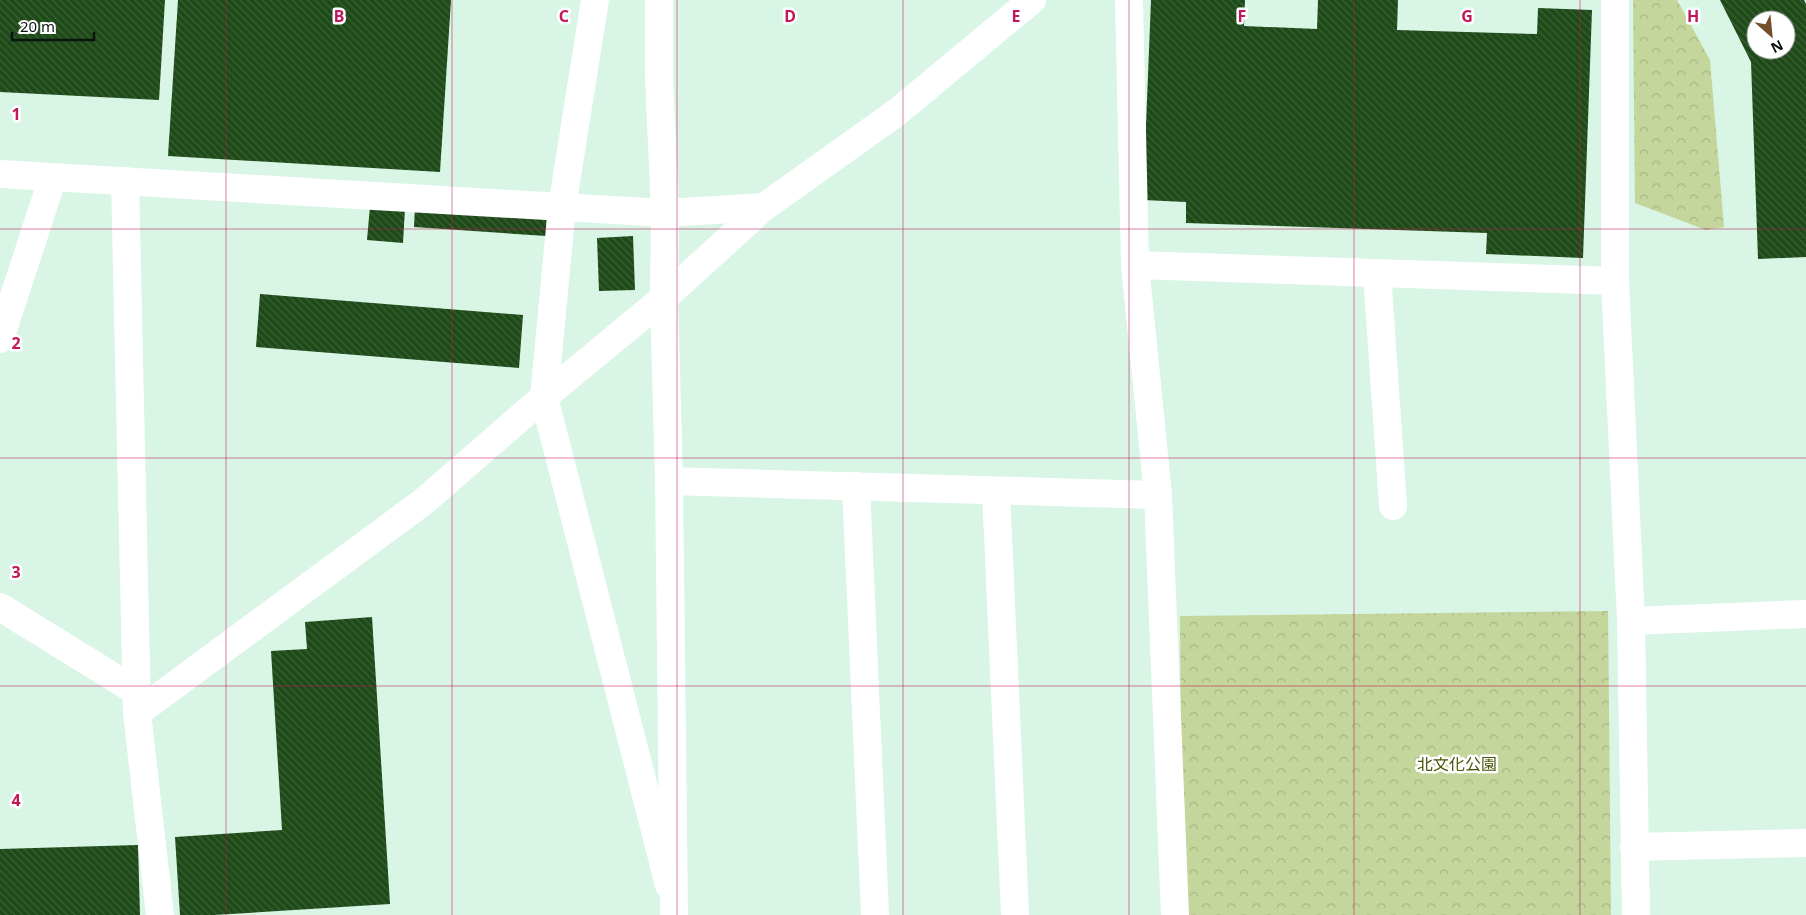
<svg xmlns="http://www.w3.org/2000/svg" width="1806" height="915" font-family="'Noto Sans','Noto Sans JP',sans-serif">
	<defs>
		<pattern id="park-crowns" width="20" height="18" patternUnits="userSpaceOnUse" patternTransform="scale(1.25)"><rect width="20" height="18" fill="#c4d69b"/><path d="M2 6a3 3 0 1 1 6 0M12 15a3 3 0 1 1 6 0" fill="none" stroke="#a7b784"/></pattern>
		<pattern id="building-back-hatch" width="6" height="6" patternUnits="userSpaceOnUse" patternTransform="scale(1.25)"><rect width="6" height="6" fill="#1d4a17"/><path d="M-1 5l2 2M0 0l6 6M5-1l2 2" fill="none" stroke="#3c6037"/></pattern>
	</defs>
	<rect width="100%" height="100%" fill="#d8f5e5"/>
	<!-- park -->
	<g fill="url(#park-crowns)">
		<path d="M 1633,0 L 1677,0 L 1710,60 L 1724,227 L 1706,230 L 1635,203 Z"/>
		<path d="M 1608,611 L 1611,915 L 1182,915 L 1180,616 Z"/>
	</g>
	<!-- building -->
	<g fill="url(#building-back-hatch)" fill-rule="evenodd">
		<path d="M 0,0 L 165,0 L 159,100 L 0,92 Z"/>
		<path d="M 178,0 L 451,0 L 440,172 L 168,156 Z"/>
		<path d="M 1151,0 L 1245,0 L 1244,26 L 1317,29 L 1318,0 L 1398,0 L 1397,30 L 1537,34 L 1538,8 L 1592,10 L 1583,258 L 1486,254 L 1487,233 L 1186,223 L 1186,202 L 1143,200 Z"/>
		<path d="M 1720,0 L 1804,0 L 1806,4 L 1806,257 L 1758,259 L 1751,62 ZM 1756,20 L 1786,20 L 1786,50 L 1756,50 Z"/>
		<path d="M 370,206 L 405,208 L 403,243 L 367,240 Z"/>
		<path d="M 415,206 L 547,215 L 546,236 L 414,227 Z"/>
		<path d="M 633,236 L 635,290 L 599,291 L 597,238 Z"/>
		<path d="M 260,294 L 523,315 L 519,368 L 256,347 Z"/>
		<path d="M 372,617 L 390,904 L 214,915 L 180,915 L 175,837 L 282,830 L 271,651 L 307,649 L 305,622 Z"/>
		<path d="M 138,845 L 140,915 L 0,915 L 0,849 Z"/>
	</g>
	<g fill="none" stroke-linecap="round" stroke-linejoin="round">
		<!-- minor -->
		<g stroke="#fff" stroke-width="28">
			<path d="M 595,0 L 562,207 L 544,397 L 669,885"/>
			<path d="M 1129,0 L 1135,265 L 1158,495 L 1175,915"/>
			<path d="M 1615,0 L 1615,281 L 1631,621 L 1636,915"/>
			<path d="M 0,174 L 665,213 L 764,207"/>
			<path d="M 125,181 L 137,713 L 160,915"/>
			<path d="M 1135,265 L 1615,281"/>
			<path d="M 1377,273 L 1393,506"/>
			<path d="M 0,339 L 53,177"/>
			<path d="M 669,481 L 1158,495"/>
			<path d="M 856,486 L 875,915"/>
			<path d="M 996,491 L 1015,915"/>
			<path d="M 0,607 L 136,691"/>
			<path d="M 1631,621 L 1806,614"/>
			<path d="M 137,713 L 423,502 L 544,397 L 664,298 L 764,207 L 896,113 L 1032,0"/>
			<path d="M 1634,847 L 1806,843"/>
		</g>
		<!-- tertiary -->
		<path stroke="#fff" stroke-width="28" d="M 659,0 L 659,76 L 665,213 L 664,298 L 669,481 L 674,915"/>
	</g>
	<!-- grid -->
	<path fill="none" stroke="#c2185b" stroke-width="1" stroke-opacity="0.55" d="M 226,0 L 226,915M 452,0 L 452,915M 677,0 L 677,915M 903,0 L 903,915M 1129,0 L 1129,915M 1354,0 L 1354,915M 1580,0 L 1580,915M 0,229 L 1806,229M 0,458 L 1806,458M 0,686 L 1806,686"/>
	<g text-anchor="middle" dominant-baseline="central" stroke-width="5" stroke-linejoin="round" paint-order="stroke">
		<!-- park labels -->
		<g font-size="16" fill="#455504" stroke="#fff">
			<text x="1457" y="764">北文化公園</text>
		</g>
	</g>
	<g font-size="16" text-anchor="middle" font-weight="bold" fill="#c2185b" stroke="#fff" stroke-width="5" stroke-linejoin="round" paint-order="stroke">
		<text x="339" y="22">B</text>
		<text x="564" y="22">C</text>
		<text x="790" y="22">D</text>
		<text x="1016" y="22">E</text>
		<text x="1242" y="22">F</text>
		<text x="1467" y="22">G</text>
		<text x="1693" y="22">H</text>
		<text x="16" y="120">1</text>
		<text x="16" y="349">2</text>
		<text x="16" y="578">3</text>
		<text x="16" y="806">4</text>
	</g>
	<!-- north arrow -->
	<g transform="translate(1771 35) rotate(153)"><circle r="24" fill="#ffffff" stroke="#9da19f"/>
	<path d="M0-4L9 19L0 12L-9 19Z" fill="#754e2b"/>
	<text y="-8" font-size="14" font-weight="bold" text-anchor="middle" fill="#0b1510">N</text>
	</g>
	<!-- scale -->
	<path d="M12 32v8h82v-8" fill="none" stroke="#0b1510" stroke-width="2.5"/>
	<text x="20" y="32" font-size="15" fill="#0b1510" stroke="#ffffff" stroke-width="4" paint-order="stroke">20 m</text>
</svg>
